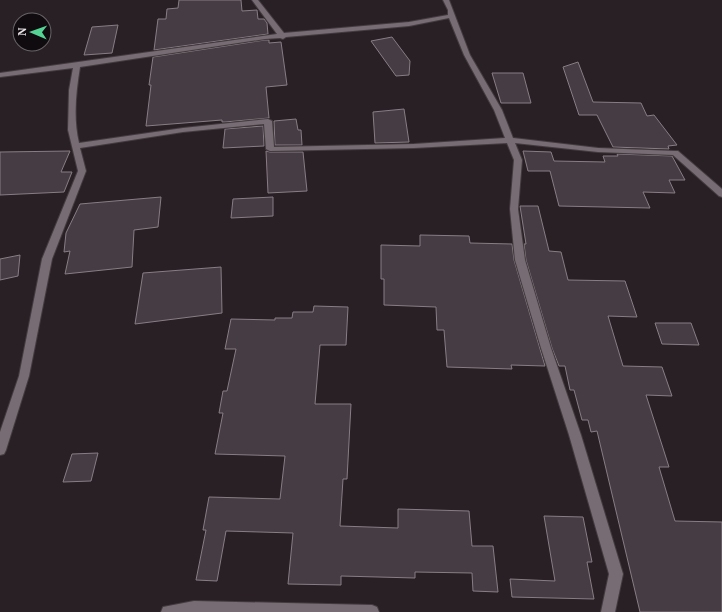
<svg xmlns="http://www.w3.org/2000/svg" width="722" height="612" font-family="'PT Serif',serif">
	<rect width="100%" height="100%" fill="#292026"/>
	<!-- building -->
	<g fill="#463c43" stroke="#887d84">
		<path d="M 179,0 L 241,0 L 242,11 L 257,10 L 258,19 L 264,19 L 267,23 L 268,34 L 154,50 L 158,19 L 166,19 L 167,9 L 178,8 Z"/>
		<path d="M 118,25 L 112,53 L 84,55 L 92,27 Z"/>
		<path d="M 392,37 L 410,61 L 409,75 L 396,76 L 371,41 Z"/>
		<path d="M 265,40 L 269,40 L 269,43 L 281,42 L 287,85 L 266,87 L 269,118 L 225,122 L 222,122 L 222,120 L 146,126 L 151,85 L 149,85 L 153,57 Z"/>
		<path d="M 578,62 L 593,102 L 641,103 L 647,116 L 654,115 L 677,145 L 668,146 L 669,149 L 613,147 L 597,115 L 579,115 L 563,67 Z"/>
		<path d="M 492,73 L 523,73 L 531,103 L 501,103 Z"/>
		<path d="M 404,109 L 409,142 L 375,143 L 373,112 Z"/>
		<path d="M 296,119 L 298,130 L 301,130 L 302,145 L 275,145 L 274,121 Z"/>
		<path d="M 263,126 L 264,146 L 223,148 L 225,129 Z"/>
		<path d="M 70,151 L 61,172 L 72,172 L 64,192 L 0,195 L 0,152 Z"/>
		<path d="M 266,151 L 270,152 L 303,152 L 307,191 L 268,193 Z"/>
		<path d="M 523,151 L 551,152 L 554,161 L 605,162 L 603,156 L 618,156 L 617,154 L 672,156 L 685,180 L 669,180 L 675,193 L 643,192 L 650,208 L 559,206 L 550,171 L 528,171 Z"/>
		<path d="M 161,197 L 158,227 L 134,230 L 132,267 L 65,274 L 70,251 L 64,252 L 66,233 L 80,204 Z"/>
		<path d="M 273,197 L 273,216 L 231,218 L 233,199 Z"/>
		<path d="M 520,206 L 538,206 L 549,251 L 561,252 L 568,280 L 625,281 L 637,317 L 608,316 L 623,366 L 662,367 L 672,396 L 646,395 L 669,467 L 659,467 L 675,521 L 722,522 L 722,612 L 640,612 L 597,431 L 591,432 L 588,420 L 582,420 L 574,390 L 570,390 L 565,366 L 559,366 L 552,348 L 526,260 L 524,244 L 526,244 Z"/>
		<path d="M 420,235 L 469,236 L 470,243 L 512,244 L 514,260 L 545,366 L 511,365 L 512,369 L 447,367 L 444,330 L 437,330 L 436,307 L 384,305 L 384,279 L 381,279 L 381,245 L 420,246 Z"/>
		<path d="M 20,255 L 18,276 L 0,280 L 0,259 Z"/>
		<path d="M 221,267 L 222,313 L 135,324 L 143,273 Z"/>
		<path d="M 314,306 L 348,307 L 346,345 L 320,345 L 315,404 L 351,404 L 347,479 L 343,479 L 340,526 L 398,528 L 398,509 L 469,511 L 472,546 L 493,546 L 498,592 L 473,591 L 472,573 L 415,572 L 415,578 L 341,576 L 341,585 L 288,584 L 293,533 L 226,531 L 217,581 L 196,580 L 206,530 L 203,530 L 209,497 L 280,499 L 285,456 L 215,454 L 223,413 L 219,413 L 223,391 L 227,391 L 236,349 L 225,349 L 231,319 L 275,320 L 275,318 L 292,318 L 293,312 L 313,312 Z"/>
		<path d="M 655,323 L 691,323 L 699,345 L 662,344 Z"/>
		<path d="M 98,453 L 91,481 L 63,482 L 72,454 Z"/>
		<path d="M 544,516 L 583,517 L 592,562 L 587,562 L 594,599 L 512,597 L 510,579 L 555,581 Z"/>
	</g>
	<g fill="none" stroke-linecap="round" stroke-linejoin="round">
		<defs>
			<g id="minor">
				<path d="M 252,0 L 258,0 L 284,33 L 409,22 L 448,15 L 448,10 L 443,0 L 449,0 L 470,55 L 502,110 L 513,138 L 598,148 L 675,151 L 678,151 L 722,189 L 722,197 L 719,196 L 673,155 L 598,152 L 515,143 L 522,160 L 518,209 L 525,260 L 551,348 L 581,435 L 623,574 L 615,612 L 601,612 L 609,574 L 569,435 L 541,348 L 515,260 L 510,209 L 514,160 L 507,143 L 414,148 L 270,151 L 266,149 L 264,124 L 183,132 L 80,148 L 86,171 L 52,259 L 29,376 L 6,450 L 4,454 L 0,455 L 0,432 L 19,376 L 42,259 L 78,171 L 68,130 L 69,90 L 73,68 L 0,77 L 0,73 L 277,34 ZM 449,18 L 464,55 L 494,110 L 505,138 L 414,144 L 274,147 L 272,121 L 268,119 L 183,128 L 79,143 C 73,118 76,92 80,67 L 265,39 L 280,38 L 283,39 L 286,37 L 409,26 Z"/>
				<path d="M 194,601 L 372,605 L 377,607 L 379,612 L 161,612 L 163,607 Z"/>
			</g>
		</defs>
		<!-- minor casing -->
		<use href="#minor" stroke="#423b3f" stroke-width="2"/>
		<!-- minor -->
		<use href="#minor" fill="#776c73" fill-rule="evenodd"/>
	</g>
	<!-- north arrow -->
	<g transform="translate(32 32) rotate(272)"><circle r="19" fill="#0f0b0e" stroke="#686366"/>
	<path d="M0-3L7 15L0 10L-7 15Z" fill="#54d395"/>
	<text y="-6" font-size="11" font-weight="bold" text-anchor="middle" fill="#ede7eb">N</text>
	</g>
</svg>
